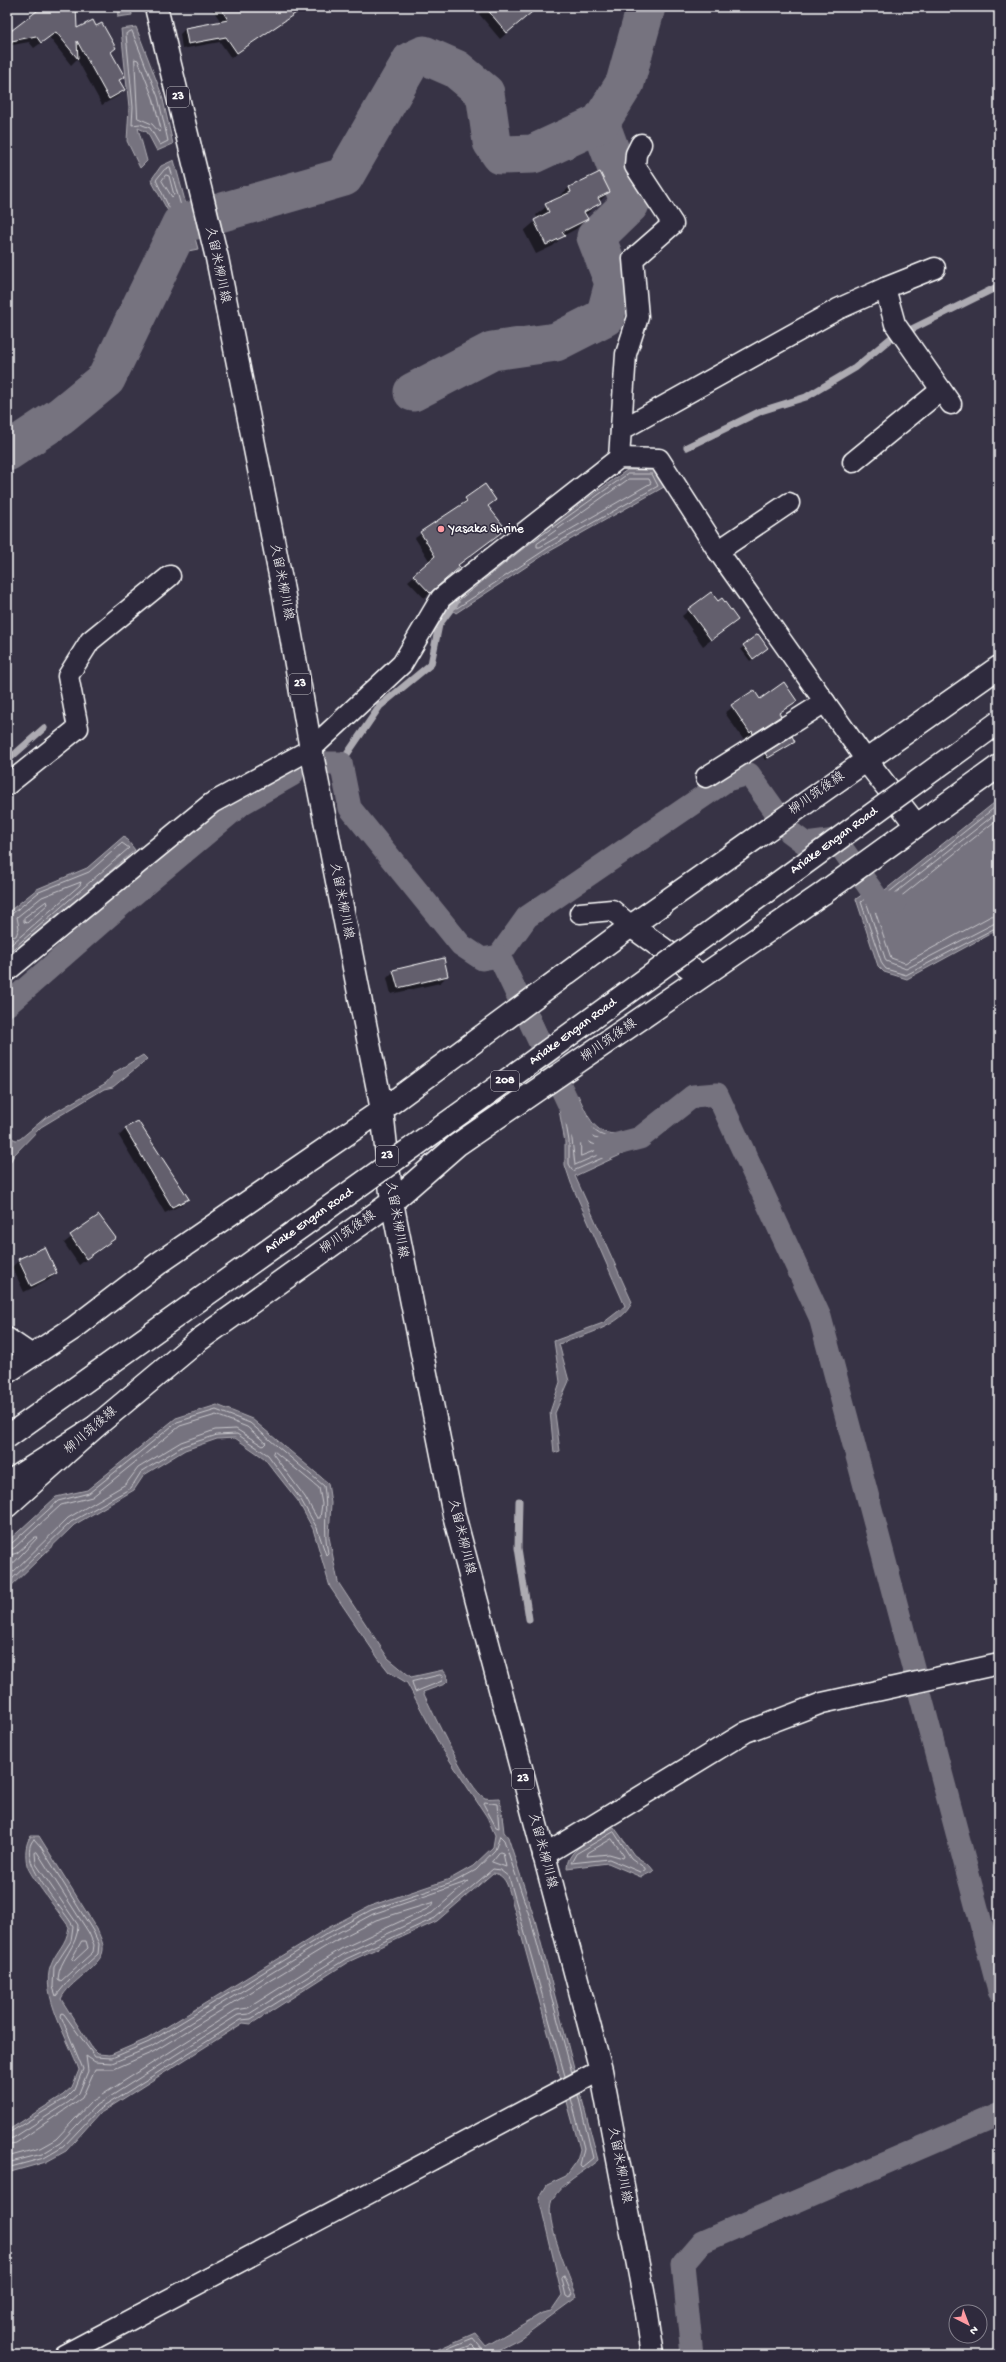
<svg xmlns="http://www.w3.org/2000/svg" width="1006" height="2362" font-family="'Gochi Hand','Klee One',sans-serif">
	<rect width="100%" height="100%" fill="#373345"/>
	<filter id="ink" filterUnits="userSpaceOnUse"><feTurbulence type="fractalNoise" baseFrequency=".025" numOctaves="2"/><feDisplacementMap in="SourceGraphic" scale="8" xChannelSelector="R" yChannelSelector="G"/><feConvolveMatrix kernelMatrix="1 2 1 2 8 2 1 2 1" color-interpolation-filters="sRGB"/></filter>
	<g filter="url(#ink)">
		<!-- water -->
		<g fill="#76737f" stroke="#adabb2">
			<path d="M 117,7 L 131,7 L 132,15 L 118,17 Z"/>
			<path d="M 136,27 L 162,95 L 173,144 L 157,151 L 147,132 L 138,128 L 147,161 L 140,168 L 127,141 L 129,107 L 121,29 Z"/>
			<path d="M 174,160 L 198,249 L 178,253 L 142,332 L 117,323 L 169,213 L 151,180 L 161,166 Z"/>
			<path d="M 627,470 L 655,470 L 664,487 L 550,551 L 456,613 L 446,605 L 523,544 Z"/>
			<path d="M 999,799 L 999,929 L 907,979 L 884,972 L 878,966 L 856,899 L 873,887 L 880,894 Z"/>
			<path d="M 124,836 L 135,850 L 7,959 L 7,931 L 10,928 L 7,913 L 37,889 L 87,868 Z"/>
			<path d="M 537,1011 L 560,1061 L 542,1070 L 519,1023 Z"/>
			<path d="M 143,1055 L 147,1059 L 113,1087 L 104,1089 L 41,1127 L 14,1155 L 7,1168 L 7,1136 L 16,1140 L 20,1139 L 45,1118 L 106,1083 L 115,1072 Z"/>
			<path d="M 578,1095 C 591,1123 597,1141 632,1131 L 642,1145 L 575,1176 L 632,1302 C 623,1326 581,1336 559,1344 L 569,1381 L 555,1413 L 560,1451 L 554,1453 L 550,1412 L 560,1382 L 554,1341 L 603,1323 L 625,1306 L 571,1183 L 565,1165 L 565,1142 L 559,1110 Z"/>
			<path d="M 217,1405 L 252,1419 L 328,1483 L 331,1503 L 329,1537 L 338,1582 L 388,1658 L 411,1677 L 443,1670 L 446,1674 L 448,1681 L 445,1684 L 423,1692 C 432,1711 469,1791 485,1798 C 489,1799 495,1798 500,1798 L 504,1832 L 508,1837 L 535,1920 L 598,2160 C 583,2173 562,2182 552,2200 C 543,2219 570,2276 577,2297 L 520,2339 L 489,2355 L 425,2355 L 475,2333 L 486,2346 L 542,2313 L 551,2311 L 562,2295 L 539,2198 L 547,2185 L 566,2176 L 577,2161 L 580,2149 L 513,1905 C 509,1892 508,1875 493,1873 L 437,1921 L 348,1962 L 251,2024 L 243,2023 L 99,2114 L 66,2151 L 46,2162 L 7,2173 L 7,2131 L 63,2095 L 72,2087 L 79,2070 C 70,2042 39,1994 51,1965 C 57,1949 66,1946 69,1927 C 62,1916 29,1875 27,1865 C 25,1856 25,1843 31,1836 L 39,1836 L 97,1929 C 99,1935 104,1943 103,1950 C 102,1966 68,1982 61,1999 L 92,2048 L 98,2054 L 110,2055 L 147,2039 L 326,1929 L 370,1906 L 450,1879 L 473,1866 L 493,1847 L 495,1835 L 487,1817 L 441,1747 L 407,1683 L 389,1672 L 378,1658 L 330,1587 L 313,1529 L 298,1501 L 264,1458 L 235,1438 L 217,1439 L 185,1450 L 144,1475 L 134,1490 L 74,1525 L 7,1590 L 7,1542 L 56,1497 L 87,1490 L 176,1418 Z"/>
			<path d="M 614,1827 L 634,1855 L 650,1866 L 654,1871 L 641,1877 L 608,1863 L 567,1868 C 567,1847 598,1836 614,1827 Z"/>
		</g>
		<!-- shadow -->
		<g fill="#0007">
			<path d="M 44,7 L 75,7 L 76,30 L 123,77 L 119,81 L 124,90 L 118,96 L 102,105 L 77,59 L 71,65 L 49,37 L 34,48 L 29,42 L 7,46 L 7,35 Z"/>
			<path d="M 211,7 L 295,7 L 297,11 L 231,58 L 220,42 L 182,49 L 180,34 L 185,29 L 221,22 Z"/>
			<path d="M 486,7 L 538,7 L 500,39 L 479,14 Z"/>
			<path d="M 600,173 L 609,192 L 585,216 L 587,219 L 576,229 L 563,236 L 553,246 L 536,254 L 524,231 L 538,219 L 536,215 L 569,188 Z"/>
			<path d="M 485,485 L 495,500 L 488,507 L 499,534 L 458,565 L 453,573 L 424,598 L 408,581 L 430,562 L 415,538 L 461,506 L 466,499 Z"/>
			<path d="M 718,603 L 737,620 L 703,646 L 682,616 L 689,610 Z"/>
			<path d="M 744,646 L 767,648 L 750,661 L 741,649 Z"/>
			<path d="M 753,691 L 760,700 L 795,700 L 778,714 L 779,716 L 773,723 L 746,740 L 745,737 L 743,739 L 725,713 Z"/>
			<path d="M 791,744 L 765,760 L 763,757 L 766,754 Z"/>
			<path d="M 394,971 L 447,976 L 440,983 L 391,994 L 387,978 Z"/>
			<path d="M 126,1129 L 187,1198 L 181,1205 L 165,1213 L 119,1136 Z"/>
			<path d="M 99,1216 L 114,1238 L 79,1265 L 64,1243 Z"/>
			<path d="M 19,1260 L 56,1273 L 49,1280 L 24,1292 L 12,1267 Z"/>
		</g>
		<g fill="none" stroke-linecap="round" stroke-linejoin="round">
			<!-- shore -->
			<g stroke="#c8c7cc" stroke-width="1">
				<path d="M 132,31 L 158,97 L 168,141 L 160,145 L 150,128 L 140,124 L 132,125 L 133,107 L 126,34 Z"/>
				<path d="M 135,59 L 138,60 L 153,98 L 161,129 L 159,132 L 152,124 L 138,118 Z"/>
				<path d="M 170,167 L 192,245 L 174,251 L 138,326 L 123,319 L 172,214 L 156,180 L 164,170 Z"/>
				<path d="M 166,175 L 169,176 L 174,195 L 172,197 L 162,181 Z"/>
				<path d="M 179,217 L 186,241 L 175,244 L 170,248 L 138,319 L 131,318 L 130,316 L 176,218 Z"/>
				<path d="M 628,474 L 652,474 L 658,486 L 548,548 L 457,608 L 454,607 L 454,604 L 525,547 Z"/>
				<path d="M 629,479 L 649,479 L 651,483 L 540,547 L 537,547 L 537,544 Z"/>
				<path d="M 999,804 L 883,897 L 878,898 L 872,893 L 861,902 L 882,964 L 886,969 L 906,975 L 999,926"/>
				<path d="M 999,811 L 885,901 L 879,903 L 871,900 L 867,904 L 886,961 L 906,969 L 999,921"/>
				<path d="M 999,818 L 889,906 L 875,911 L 891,958 L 905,963 L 991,916 L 999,915"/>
				<path d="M 47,901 L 48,904 L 27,923 L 24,922 L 24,918 Z"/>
				<path d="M 7,916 L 8,917 L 39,892 L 89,872 L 122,843 L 129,848 L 7,954"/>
				<path d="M 7,938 L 16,936 L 19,928 L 17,917 L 42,897 L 81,882 L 80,885 L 7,948"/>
				<path d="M 534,1045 L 526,1024 L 536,1018 L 545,1038"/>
				<path d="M 575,1103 L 578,1103 C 590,1130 598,1142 630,1136 L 634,1144 L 573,1171 L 569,1164 L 569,1141 L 564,1112 Z"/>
				<path d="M 574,1110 L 583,1126 L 594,1138 L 618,1143 L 618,1146 L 575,1165 L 569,1114 Z"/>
				<path d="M 581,1135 L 590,1143 L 599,1146 L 599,1149 L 581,1156 Z"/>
				<path d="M 274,1451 L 319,1488 L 322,1504 L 320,1518 L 317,1518 L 305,1497 L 273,1454 Z"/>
				<path d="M 7,1545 L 11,1544 L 58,1501 L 89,1493 L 177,1422 L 216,1410 L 250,1423 L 324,1486 C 328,1509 323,1531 328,1553 L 326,1555 L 317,1528 L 301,1500 L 268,1455 L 237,1434 L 217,1435 L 183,1446 L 141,1472 L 131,1488 L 71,1522 L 7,1584"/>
				<path d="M 7,1550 L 14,1548 L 61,1505 L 92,1497 L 180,1426 L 216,1415 L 247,1427 L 266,1443 L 263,1446 L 236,1429 L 215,1430 L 181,1442 L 138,1468 L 126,1484 L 68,1518 L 7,1578"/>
				<path d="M 7,1556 L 17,1553 L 35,1537 L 38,1537 L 7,1570"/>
				<path d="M 440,1675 L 443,1676 L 442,1681 L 415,1692 L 412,1682 Z"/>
				<path d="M 485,1802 L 497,1804 L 499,1828 L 496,1827 L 484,1805 Z"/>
				<path d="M 614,1832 L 631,1858 L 645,1868 L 645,1871 L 640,1872 L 609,1859 L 571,1863 L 576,1854 Z"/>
				<path d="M 34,1839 L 41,1847 L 93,1931 L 99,1944 L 98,1954 L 69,1980 L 56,1996 L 53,1987 L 54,1967 L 71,1941 L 73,1926 C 63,1907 14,1860 34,1839 Z"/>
				<path d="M 612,1839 L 624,1856 L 623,1858 L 609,1854 L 587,1856 L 588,1853 Z"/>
				<path d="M 37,1852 L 89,1933 L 94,1945 L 93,1952 L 61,1981 L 58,1979 C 59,1959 78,1947 78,1925 L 36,1864 L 35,1853 Z"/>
				<path d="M 500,1852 L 503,1853 L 506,1867 L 492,1862 Z"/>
				<path d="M 82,1941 L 86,1941 L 88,1948 L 74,1961 L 72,1959 Z"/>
				<path d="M 571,2098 L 584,2148 L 580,2165 L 582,2167 L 593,2158 L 578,2095"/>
				<path d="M 7,2134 L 66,2098 L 75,2089 L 83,2069 L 61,2016 L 62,2013 L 64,2014 L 95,2057 L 112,2058 L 149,2042 L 328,1933 L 371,1910 L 452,1883 L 476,1870 L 495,1850 L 500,1836 L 504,1840 L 531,1921 L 572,2073"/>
				<path d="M 7,2139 L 13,2138 L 69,2102 L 79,2093 L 88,2071 L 86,2056 L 95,2062 L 112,2063 L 151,2047 L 330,1937 L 373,1914 L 469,1881 L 432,1913 L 344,1954 L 249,2014 L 238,2015 L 94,2107 L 60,2143 L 42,2154 L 7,2163"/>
				<path d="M 7,2145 L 16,2143 L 82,2098 L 95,2069 L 114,2069 L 153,2052 L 333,1942 L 376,1920 L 434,1902 L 429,1908 L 341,1949 L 248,2008 L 236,2010 L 91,2102 L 56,2139 L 40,2148 L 7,2157"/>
				<path d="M 7,2168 L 44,2158 L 63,2147 L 97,2111 L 241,2020 L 251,2019 L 346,1959 L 435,1918 L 493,1869 L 500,1870 L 509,1877 L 565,2076"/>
				<path d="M 564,2276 L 572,2294 L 569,2298 L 566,2296 L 562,2279 Z"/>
				<path d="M 432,2355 L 473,2338 L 482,2349 L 487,2351 L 488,2355"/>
				<path d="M 445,2355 L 472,2345 L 482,2355"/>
			</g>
			<!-- stream -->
			<g stroke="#adabb2" stroke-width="7">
				<path d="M 912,329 L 999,286"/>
				<path d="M 687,447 L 761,411 L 806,397 L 855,368 L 891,338"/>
				<path d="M 7,761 L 44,728"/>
				<path d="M 341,763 L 380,706 L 431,664 L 439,625 L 456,602"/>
				<path d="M 519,1501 L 518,1548 L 529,1619"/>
			</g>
			<!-- canal -->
			<g stroke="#76737f" stroke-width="23">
				<path d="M 325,763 L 341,763 L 350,808 L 461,945 L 482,959 L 499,956 L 527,917 L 727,780 L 749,774 L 790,832 L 806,844 L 836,840 L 879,901 L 895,904"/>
				<path d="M 499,956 L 582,1132"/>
				<path d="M 7,1005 L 127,900 L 243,803 L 292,775"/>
				<path d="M 606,1147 L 640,1138 L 693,1096 L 717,1094 L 820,1317 L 999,1991"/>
				<path d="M 692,2355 L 683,2264 L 702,2242 L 999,2114"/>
			</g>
			<!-- river -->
			<g stroke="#76737f" stroke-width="39">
				<path d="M 413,392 L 492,351 L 556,342 L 605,317 L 614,283 L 596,237 L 630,204 L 600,123"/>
				<path d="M 7,452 L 61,416 L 106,379 L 181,224 L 344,177 L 411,61 L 424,55 L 456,69 L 485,93 L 492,142 L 501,155 L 533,154 L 600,123 L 625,83 L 646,7"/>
			</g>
		</g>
		<!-- building -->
		<g fill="#635f6d" stroke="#fff">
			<path d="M 42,7 L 76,7 L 77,28 L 93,20 L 96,26 L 102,23 L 116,48 L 111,52 L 125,77 L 119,80 L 125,90 L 109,99 L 77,41 L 78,59 L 56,32 L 41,43 L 36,36 L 7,42 L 7,34 Z"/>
			<path d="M 220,7 L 305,7 L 237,53 L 226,37 L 188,44 L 185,28 L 228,20 Z"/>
			<path d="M 485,7 L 538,7 L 507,33 Z"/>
			<path d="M 600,172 L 610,192 L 598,198 L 601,203 L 584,212 L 588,219 L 562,232 L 565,236 L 546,245 L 534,220 L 549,212 L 545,204 L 571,192 L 569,187 Z"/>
			<path d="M 485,484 L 496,500 L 488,506 L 506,529 L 458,565 L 460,567 L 430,593 L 413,575 L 435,556 L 420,532 L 467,501 L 465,498 Z"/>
			<path d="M 711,592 L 718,601 L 722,598 L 738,620 L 711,640 L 688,609 Z"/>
			<path d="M 758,634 L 768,648 L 753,659 L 743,645 Z"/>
			<path d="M 784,682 L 797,701 L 779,713 L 781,716 L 753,734 L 752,731 L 750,733 L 731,705 L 754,690 L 760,699 Z"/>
			<path d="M 792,736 L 795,742 L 768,758 L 765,753 Z"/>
			<path d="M 444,958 L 448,976 L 398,988 L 393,970 Z"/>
			<path d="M 138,1121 L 189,1199 L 172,1207 L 125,1128 Z"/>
			<path d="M 99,1215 L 116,1238 L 86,1259 L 70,1235 Z"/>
			<path d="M 45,1247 L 57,1273 L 31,1286 L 18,1259 Z"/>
		</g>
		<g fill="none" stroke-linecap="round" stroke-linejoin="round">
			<defs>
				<g id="street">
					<path d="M 935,268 L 885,288 L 895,324 L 951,404"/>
					<path d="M 621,430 L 838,309 L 885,288"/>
					<path d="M 619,458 L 626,354 L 638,317 L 633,259 L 673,224 L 635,166 L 636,154 L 641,144"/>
					<path d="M 853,462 L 941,390"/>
					<path d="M 718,551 L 789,503"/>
					<path d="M 706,777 L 825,702"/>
					<path d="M 7,785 L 78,728 L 68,676 L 90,641 L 170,576"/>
					<path d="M 580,913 L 612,910 L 631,926"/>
					<path d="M 7,971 L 212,803 L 311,749 L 402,664 L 441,598 L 619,458 L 659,459 L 718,551 L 866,760"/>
					<path d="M 7,1338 L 32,1355"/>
					<path d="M 543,1856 L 746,1732 L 822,1703 L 999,1664"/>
					<path d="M 64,2355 L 601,2070"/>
				</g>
				<g id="secondary">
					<path d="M 866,760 L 916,825"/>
					<path d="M 631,926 L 701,976"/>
					<path d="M 7,1372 L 74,1328 L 159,1263 L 382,1110 L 631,926 L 999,667"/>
					<path d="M 7,1506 L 95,1427 L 199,1340 L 392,1202 L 457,1145 L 822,894 L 999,766"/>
				</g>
				<path id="primary" d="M 156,7 L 217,258 L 282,585 L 311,749 L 382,1110 L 392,1202 L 454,1515 L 601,2070 L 646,2307 L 653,2355"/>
				<path id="highway" d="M 7,1483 L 95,1427"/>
			</defs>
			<!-- street casing -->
			<use href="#street" stroke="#fff" stroke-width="23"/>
			<!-- secondary casing -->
			<use href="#secondary" stroke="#fff" stroke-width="25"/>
			<!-- primary casing -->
			<use href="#primary" stroke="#fff" stroke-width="25"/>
			<!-- highway casing -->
			<use href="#highway" stroke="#fff" stroke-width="25"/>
			<!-- street -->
			<use href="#street" stroke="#2f2a3d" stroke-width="20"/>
			<!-- secondary -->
			<use href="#secondary" stroke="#2f2a3d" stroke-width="22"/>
			<!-- primary -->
			<use href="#primary" stroke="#2f2a3d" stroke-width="22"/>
			<!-- highway -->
			<use href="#highway" stroke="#2f2a3d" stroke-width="22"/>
			<defs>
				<path id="highway-bridge" d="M 7,1437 L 528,1065 L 999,722"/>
			</defs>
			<!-- highway-bridge casing -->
			<use href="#highway-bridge" stroke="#fff" stroke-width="25" stroke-linecap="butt"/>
			<!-- highway-bridge -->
			<use href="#highway-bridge" stroke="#2f2a3d" stroke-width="22"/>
		</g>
	</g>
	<!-- markers -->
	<circle fill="#ff9aa2" stroke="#2f2a3d" stroke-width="1.5" cx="441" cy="529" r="4"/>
	<g text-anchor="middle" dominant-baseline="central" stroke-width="3" stroke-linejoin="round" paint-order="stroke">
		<!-- shield labels -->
		<g fill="#2f2a3d" stroke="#c1bfc5" stroke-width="1">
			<rect x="167" y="87" width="22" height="20" rx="3"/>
			<rect x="289" y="674" width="22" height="20" rx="3"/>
			<rect x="491" y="1071" width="28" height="20" rx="3"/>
			<rect x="376" y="1146" width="22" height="20" rx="3"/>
			<rect x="512" y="1769" width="22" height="20" rx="3"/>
		</g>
		<g font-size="12" font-weight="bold" fill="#fff">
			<text x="178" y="97">23</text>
			<text x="300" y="684">23</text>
			<text x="505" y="1081">208</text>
			<text x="387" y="1156">23</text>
			<text x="523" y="1779">23</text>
		</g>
		<!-- street labels -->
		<g font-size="13" fill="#fff" stroke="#2f2a3d">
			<text transform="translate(217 265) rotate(78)">久留米柳川線</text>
			<text transform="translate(281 582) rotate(79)">久留米柳川線</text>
			<text transform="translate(817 794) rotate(-35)">柳川筑後線</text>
			<text transform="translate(834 841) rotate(-36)">Ariake Engan Road</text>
			<text transform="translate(341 901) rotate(79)">久留米柳川線</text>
			<text transform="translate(573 1032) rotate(-36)">Ariake Engan Road</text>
			<text transform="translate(609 1041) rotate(-35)">柳川筑後線</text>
			<text transform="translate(396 1220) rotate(80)">久留米柳川線</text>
			<text transform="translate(309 1221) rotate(-35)">Ariake Engan Road</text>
			<text transform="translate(348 1233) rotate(-35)">柳川筑後線</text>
			<text transform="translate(91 1431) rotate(-41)">柳川筑後線</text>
			<text transform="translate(461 1537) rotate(76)">久留米柳川線</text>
			<text transform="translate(542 1851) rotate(75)">久留米柳川線</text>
			<text transform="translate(619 2165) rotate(79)">久留米柳川線</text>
		</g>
		<!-- poi labels -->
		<g font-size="13" fill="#fff" stroke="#2f2a3d" text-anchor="start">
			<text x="449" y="529">Yasaka Shrine</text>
		</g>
	</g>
	<!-- margin -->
	<rect width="1006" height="2362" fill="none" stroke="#2f2a3d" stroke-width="24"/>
	<rect x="12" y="12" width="982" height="2338" fill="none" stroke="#fff" stroke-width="1.5" filter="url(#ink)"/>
	<!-- north arrow -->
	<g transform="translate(968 2324) rotate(138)"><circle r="19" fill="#2f2a3d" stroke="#827f8b"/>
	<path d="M0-3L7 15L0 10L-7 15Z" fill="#ff9aa2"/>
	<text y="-6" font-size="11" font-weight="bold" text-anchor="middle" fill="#ffffff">N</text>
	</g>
</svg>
